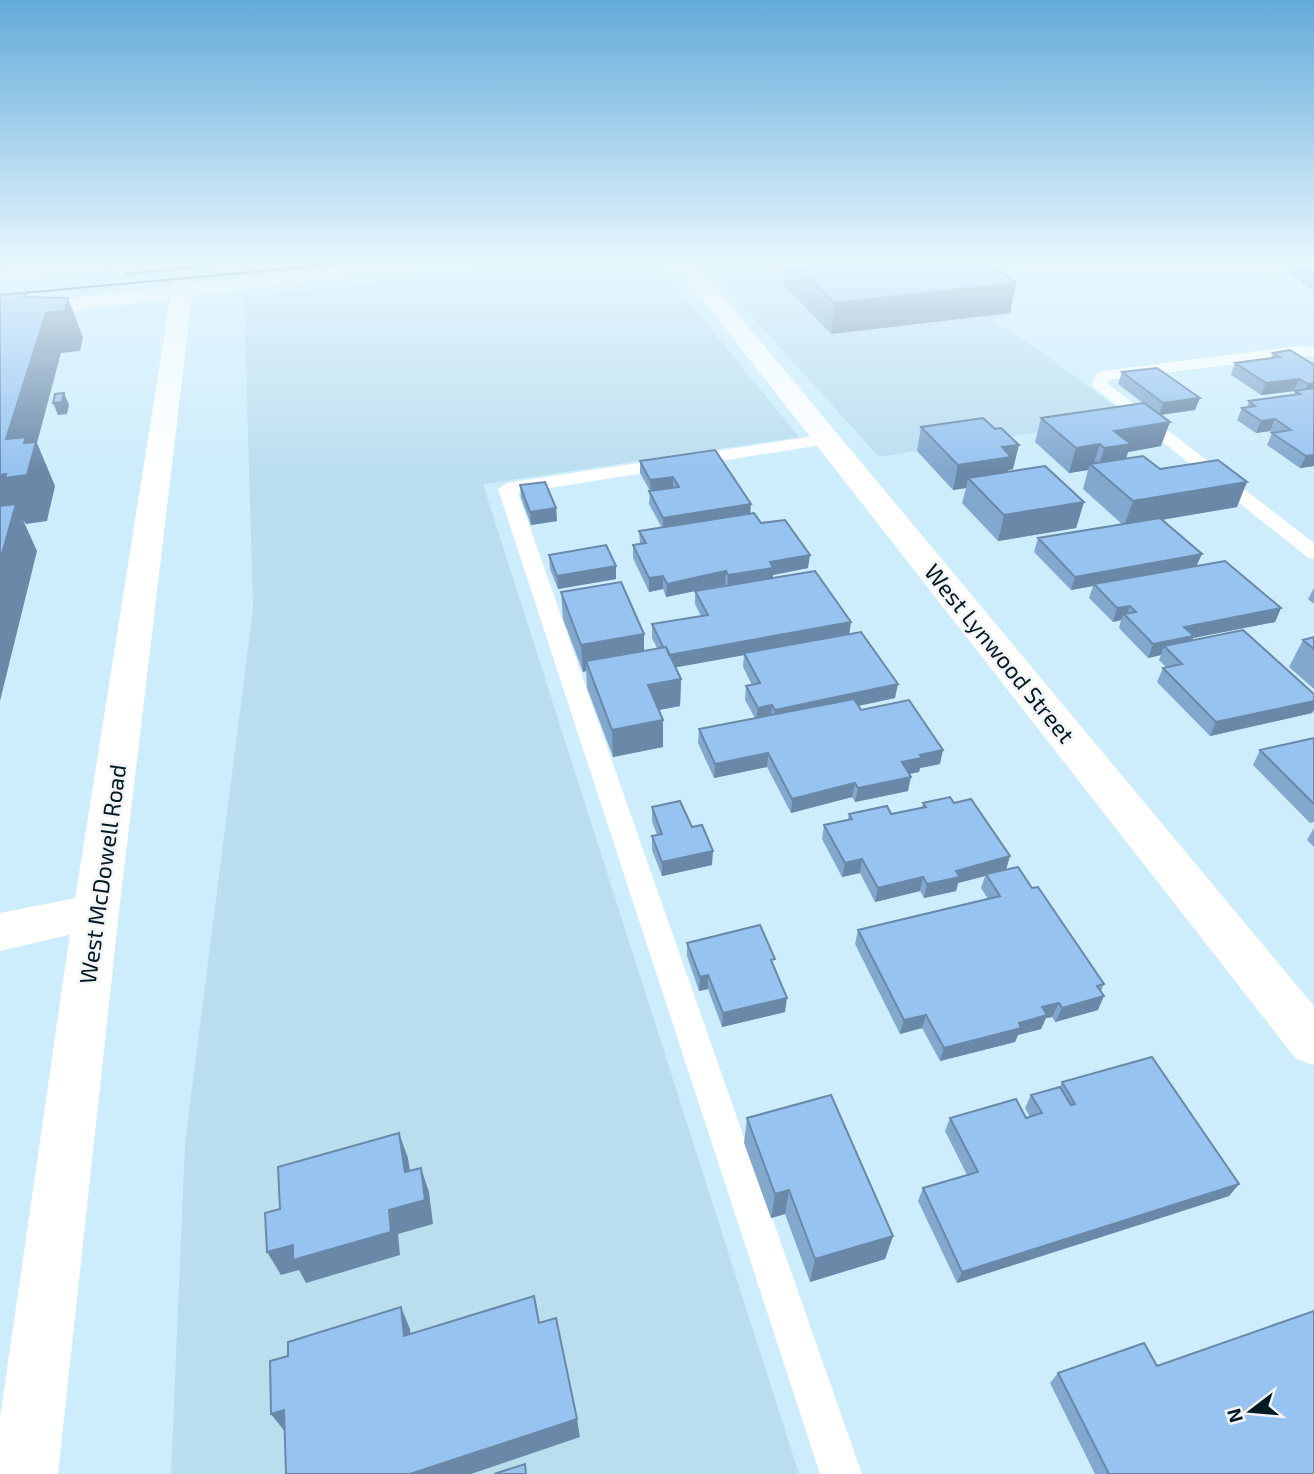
<svg xmlns="http://www.w3.org/2000/svg" width="1314" height="1474" font-family="'Exo 2',sans-serif">
  <rect width="100%" height="100%" fill="#cdedfc"/>
  <path fill="#bbdeef" d="M535,264H658L799,437L483,484L799,1474H171L185,1143L253,609L244,297Z
    M705,264H951L1014,312L993,321L1038,349L1131,418L879,457Z"/>
  <g fill="none" stroke-linecap="round" stroke-linejoin="round">
    <path fill="#fff" fill-rule="evenodd" d="M1298,346L1314,347V357L1298,356L1109,380L1108,384L1314,543V559L1307,557L1091,385L1097,373L1103,371Z
      M828,434L837,439L834,443L518,493L862,1474H820L498,489L507,483Z"/>
    <path fill="#fff" fill-rule="evenodd" d="M675,264H696L1314,1006V1065L1296,1059Z
      M96,894L112,899L119,912L112,925L0,951V913Z"/>
    <path fill="#fff" fill-rule="evenodd" d="M49,264H120L117,268L110,270L0,281V269Z
      M173,264H193L192,283L352,264H412L409,268L402,270L192,296L119,912L58,1474H0V1418L73,912L170,299L0,320V306L171,286Z"/>
    <path stroke="#2f4a56" stroke-width="2" d="M126,274L227,264
      M0,295L340,264"/>
  </g>
  <path fill="#82a8ce" fill-rule="evenodd" d="M773,264H991L1016,283L1010,313L831,334L784,285L785,276Z
    M1295,264H1314V290L1301,283L1302,281L1290,275Z
    M1273,353L1314,365V466L1300,468L1267,445L1272,433L1270,431L1256,433L1237,420L1242,408L1247,407L1249,401L1294,395L1295,391H1294L1261,395L1231,375L1235,363L1271,359Z
    M1122,372L1195,410L1160,415L1161,446L1128,452L1126,458L1160,469L1237,507L1162,520L1197,566L1281,608L1275,622L1193,638L1192,640L1314,694V710L1312,713L1210,736L1157,682L1163,668L1166,667L1159,660L1161,655L1148,658L1119,628L1121,620L1113,622L1089,598L1093,586L1071,590L1034,552L1038,538L1122,524L1083,489L1088,470L1069,473L1035,442L1041,418L1143,403L1118,384Z
    M921,427L1013,469L1008,470V472L1084,502L1076,528L998,541L962,503L966,488L953,490L917,451Z
    M640,461L750,514L808,568L773,575V578L849,634L895,698L858,706L861,710L940,764L920,768L919,772L909,774L908,791L855,802L852,797L791,813L767,767L714,778L698,743L699,729L755,718L745,700L746,686L752,685L743,667L744,655L675,667L681,679L680,706L659,710L663,747L613,757L587,688L586,671L583,672L563,619L561,592L644,651L657,648L652,638V624L701,616L695,604V591L666,597L663,589L649,592L633,558V545L640,544L639,531L662,528L649,504L650,491L640,473ZM725,585L726,586L697,590Z
    M520,485L556,508L557,521L531,525L521,498Z
    M549,555L616,579L558,589L550,569Z
    M1314,588V604L1308,599Z
    M1314,637V689L1289,667L1303,640Z
    M1314,738V822L1310,823L1253,765L1260,750Z
    M923,803L1006,869L1032,888L1104,984L1101,991L1098,1010L1055,1022L1052,1017L1046,1018L1041,1029L1018,1035L1015,1042L940,1061L922,1028L900,1034L855,944L858,930L988,899L981,888L985,876L958,883L956,891L924,898L920,891L875,902L860,873L842,877L822,839L824,825L848,820L849,814H891L922,807Z
    M652,807L692,827L712,865L662,876L652,850V836L657,835L652,821Z
    M1314,828V847L1307,840Z
    M687,943L774,967L785,1012L722,1027L708,989L699,991L687,956Z
    M1062,1082L1239,1184L1229,1196L957,1283L918,1201L923,1188L967,1175L945,1131L950,1118H1026L1030,1117L1025,1108L1031,1095L1060,1087Z
    M747,1118L893,1236L885,1259L810,1282L785,1214L771,1218L744,1143Z
    M1157,1366L1314,1474H1095L1050,1383L1058,1373Z"/>
  <path fill="#6a88a8" d="M1016,283L1010,313L831,334L834,303Z
    M25,293L40,331L46,313L68,298L83,338L80,351L61,353L37,443L55,486L47,521L26,524L23,520L37,551L0,701V475Z
    M1299,379L1294,391L1261,395L1266,383Z
    M1314,383V395L1303,396L1308,384Z
    M64,393L69,405L67,414L58,415L53,403Z
    M1200,398L1195,410L1159,415L1163,403Z
    M1275,419L1270,431L1256,433L1261,421Z
    M1170,422L1161,446L1128,452L1123,469L1098,470L1104,448L1114,431Z
    M1100,444L1093,466L1090,464L1088,470L1069,473L1076,448Z
    M1019,445L1013,469L1008,470L1005,481L968,478L966,488L953,490L958,465L1002,447Z
    M1314,455V466L1300,468L1306,456Z
    M673,477V490L651,493L650,480Z
    M1247,482L1237,507L1124,526L1133,501Z
    M1084,502L1076,528L998,541L1004,515Z
    M751,504L750,518L663,531V518Z
    M556,508L557,521L531,525L530,512Z
    M1202,554L1196,567L1094,584L1093,586L1071,590L1075,577Z
    M810,555L808,568L773,575L772,581L727,589L728,575L770,562Z
    M616,566V579L558,589L557,576Z
    M726,571L725,585L666,597L667,584Z
    M663,576V589L649,592V578Z
    M1130,606L1126,617L1124,614L1121,620L1113,622L1117,608Z
    M1281,608L1275,622L1193,638L1188,650L1164,646L1161,655L1148,658L1153,644L1184,627Z
    M851,622L849,636L667,669V655Z
    M644,634V661H586V671L583,672L581,645Z
    M681,679L680,706L648,712V685Z
    M898,684L895,698L773,724L775,710Z
    M1314,701V710L1312,713L1210,736L1216,722Z
    M772,705L771,719L756,722L758,708Z
    M663,720V747L613,757L612,730Z
    M943,750L940,764L920,768L919,772L899,776L902,762L920,755Z
    M768,753L767,767L714,778L715,764Z
    M911,777L908,791L855,802L858,788Z
    M855,783L852,797L791,813L792,799Z
    M713,851L712,865L662,876V862Z
    M1010,856L1006,870L986,874L985,876L958,883L956,891L924,898L927,884L956,871Z
    M862,859L860,873L842,877L845,863Z
    M923,877L920,891L875,902L878,888Z
    M708,975V989L699,991L700,977Z
    M1104,996L1098,1010L1055,1022L1062,1008Z
    M787,998L785,1012L722,1027L723,1013Z
    M1059,1003L1052,1017L1046,1018L1041,1029L1018,1035L1015,1042L940,1061L944,1048L1042,1007Z
    M926,1015L922,1028L900,1034L904,1020Z
    M399,1133L408,1158L414,1196L405,1172Z
    M421,1168L429,1192L433,1224L398,1234L400,1255L306,1283L299,1270L281,1275L267,1252L293,1245L389,1210Z
    M1239,1184L1229,1196L957,1283L962,1272Z
    M789,1190L785,1214L771,1218L775,1194Z
    M893,1236L885,1259L810,1282L815,1259Z
    M401,1307L410,1329L413,1357L404,1336Z
    M284,1410L286,1433L271,1414Z
    M577,1419L580,1437L471,1474H410Z"/>
  <path fill="#97c3f0" stroke="#6a88a8" stroke-width="2" d="M795,264H991L1016,283L834,303Z
    M25,293L24,297L68,298L65,311L46,313L6,439L26,437L24,443L36,442L27,475L5,478L6,474L0,475V295Z
    M1290,350L1314,365V383L1308,384L1299,379L1266,383L1235,363L1280,357L1273,353Z
    M1157,368L1200,398L1163,403L1122,372Z
    M1314,388V455L1306,456L1272,433L1291,430L1275,419L1261,421L1242,408L1255,406L1249,401L1300,394L1295,391Z
    M64,393L62,402L53,403L55,394Z
    M1144,403L1170,422L1114,431L1131,444L1104,448L1100,444L1076,448L1041,418Z
    M983,418L995,429L1001,428L1019,445L1002,447L1011,457L958,465L921,427Z
    M715,450L751,504L663,518L649,491L679,487L673,477L650,480L640,461Z
    M1143,456L1160,469L1218,460L1247,482L1133,501L1090,464Z
    M1045,466L1084,502L1004,515L968,478Z
    M545,482L556,508L530,512L520,485Z
    M16,504L0,561V506Z
    M754,513L761,523L785,520L810,555L770,562L773,568L728,575L726,571L667,584L663,576L649,578L633,545L646,543L639,531Z
    M1160,518L1202,554L1075,577L1038,538Z
    M606,545L616,566L557,576L549,555Z
    M1225,561L1281,608L1184,627L1194,636L1153,644L1124,614L1136,612L1130,606L1117,608L1094,584Z
    M815,571L851,622L669,655L666,647H663L652,624L708,615L695,591Z
    M621,582L644,634L581,645L561,592Z
    M1243,630L1314,694V701L1216,722L1163,668L1182,664L1164,646Z
    M861,632L898,684L775,710L772,705L758,708L746,686L760,683L744,653Z
    M1314,637V649L1303,640Z
    M666,647L681,679L648,685L663,720L612,730L586,661Z
    M854,699L861,710L909,700L943,750L920,755L922,758L902,762L911,777L858,788L855,783L792,799L768,753L715,764L699,729Z
    M1314,738V804L1260,750Z
    M950,797L954,803L971,799L1010,856L956,871L960,877L927,884L923,877L878,888L862,859L845,863L824,825L852,819L849,814L887,806L891,814L926,807L923,803Z
    M680,801L692,827L702,825L713,851L662,862L652,836L662,834L652,807Z
    M1018,867L1032,888L1038,887L1104,984L1097,986L1104,996L1062,1008L1059,1003L1042,1007L1047,1015L1019,1023L1021,1028L944,1048L926,1015L904,1020L858,930L1000,896L986,874Z
    M760,925L775,959L771,960L787,998L723,1013L708,975L700,977L687,943Z
    M1152,1057L1239,1184L962,1272L923,1188L978,1172L950,1118L1016,1099L1026,1118L1042,1113L1031,1095L1060,1087L1071,1105L1075,1104L1062,1082Z
    M831,1095L893,1236L815,1259L789,1190L775,1194L747,1118Z
    M399,1133L405,1172L421,1168L425,1200L389,1210L391,1232L293,1260V1245L267,1252L265,1213L280,1209L278,1167Z
    M534,1296L539,1323L556,1318L577,1419L410,1474H286L284,1410L271,1414L270,1361L288,1356V1342L401,1307L404,1336Z
    M1314,1311V1474H1109L1058,1373L1144,1343L1157,1366Z
    M525,1464L526,1474H494Z"/>
  <linearGradient id="sky" x2="0" y2="1"><stop stop-color="#63aad9"/><stop offset="0.56" stop-color="#e8f7fe"/><stop offset="1" stop-color="#e8f7fe" stop-opacity="0"/></linearGradient>
  <rect width="1314" height="470" fill="url(#sky)"/>
  <g text-anchor="middle" dominant-baseline="central" stroke-width="5" stroke-linejoin="round" paint-order="stroke">
    <g font-size="23" fill="#001a25" stroke="#f4f4f4">
      <text transform="translate(1000 653) rotate(51)">West Lynwood Street</text>
      <text transform="translate(102 874) rotate(-82)">West McDowell Road</text>
    </g>
  </g>
  <g transform="translate(1251 1411) rotate(254)" stroke="#f4f4f4" stroke-width="5" paint-order="stroke">
  <path d="M0-5L12 26L0 18L-12 26Z" fill="#001a25"/>
  <text y="-10" font-size="19" font-weight="bold" text-anchor="middle" fill="#001a25">N</text>
  </g>
</svg>
